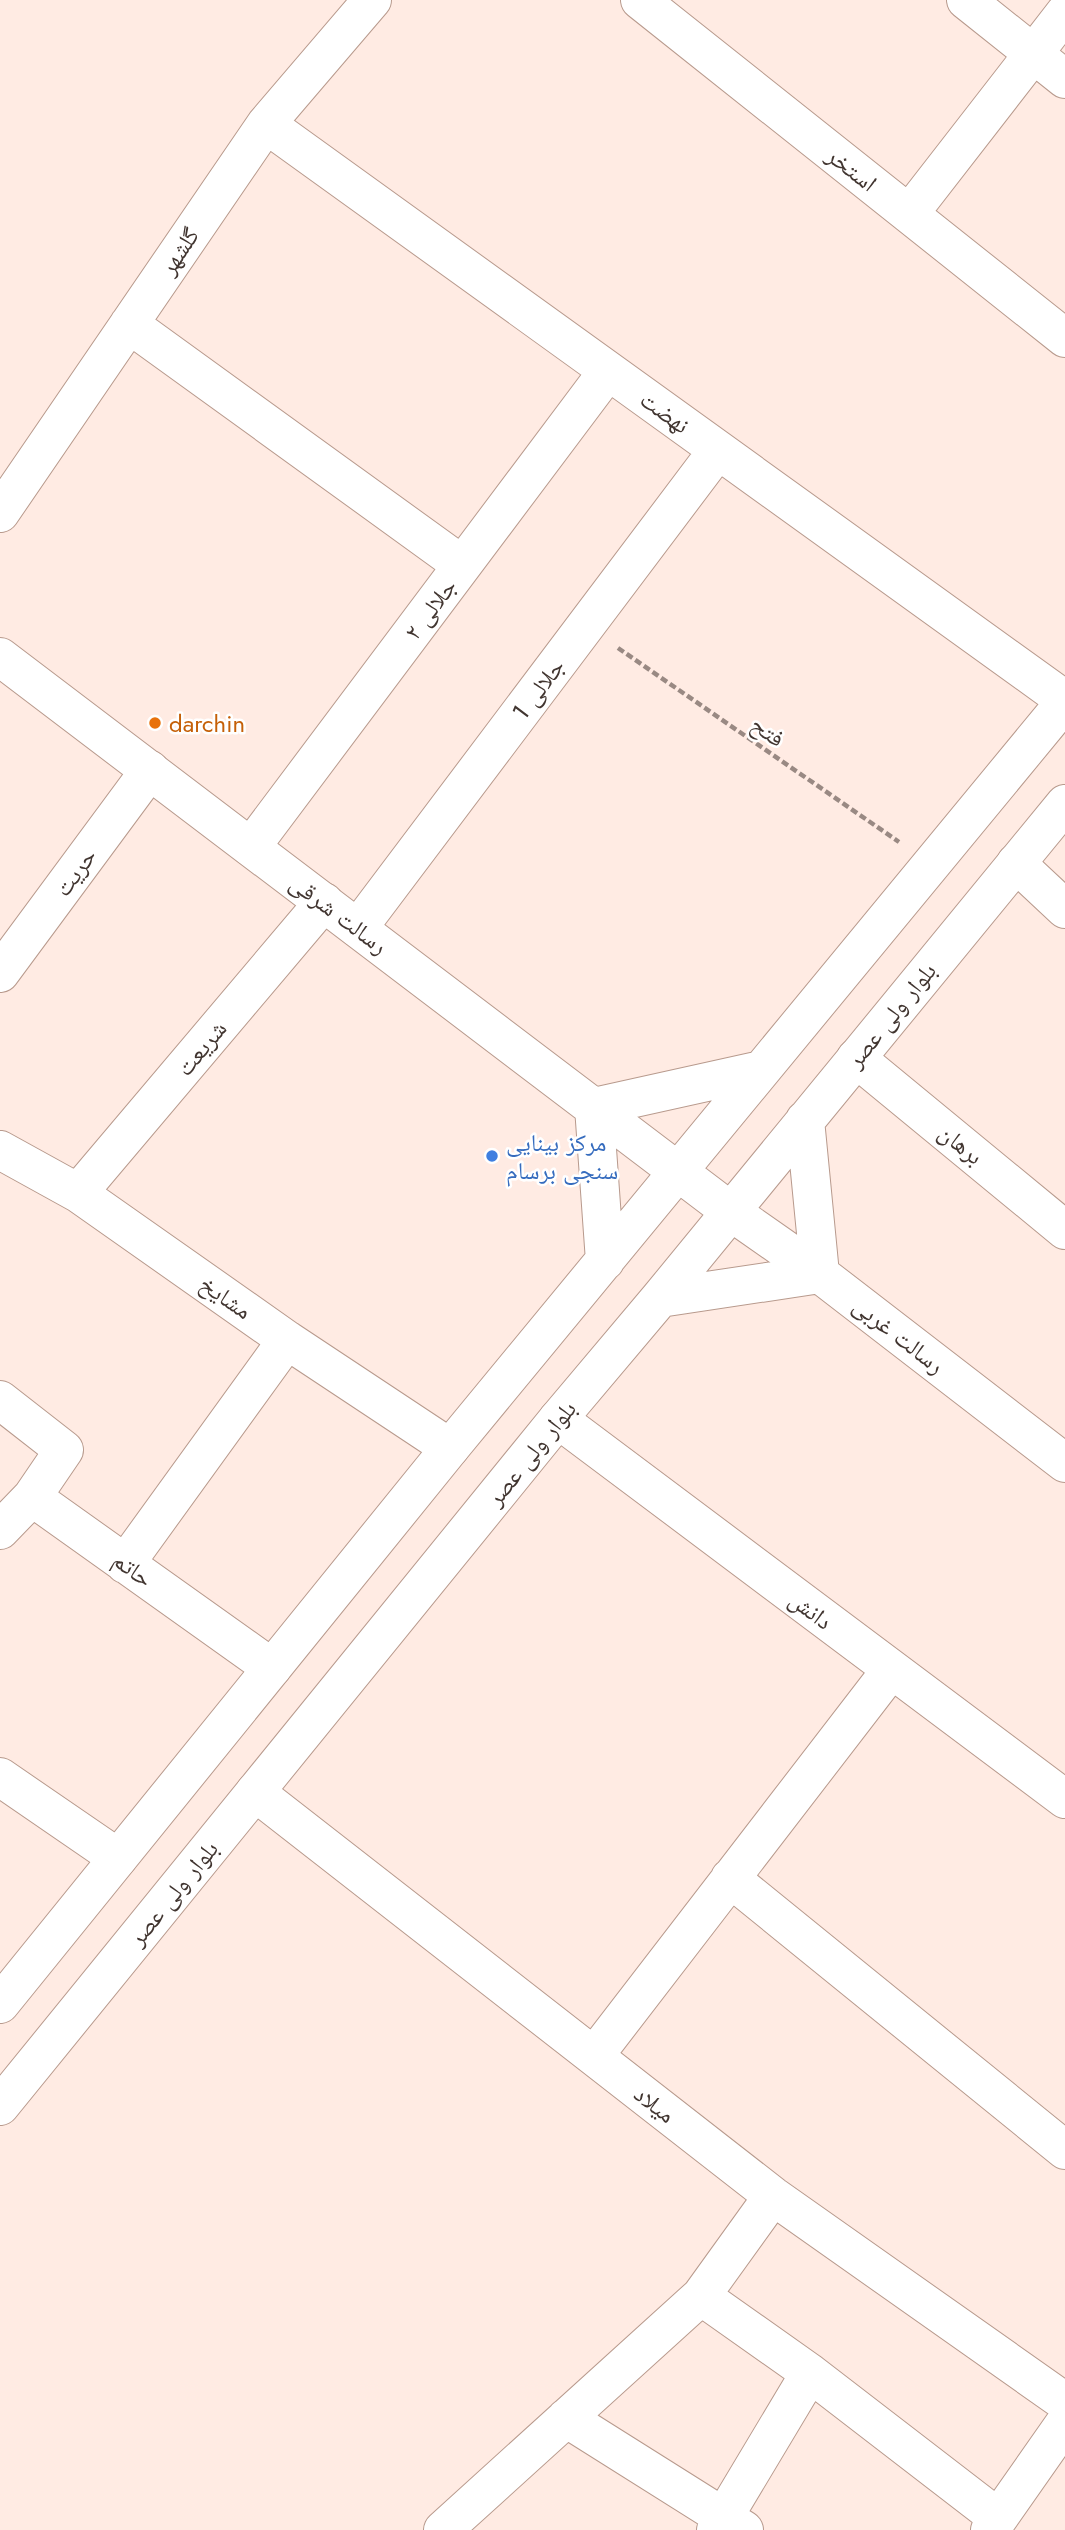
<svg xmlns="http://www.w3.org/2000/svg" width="1065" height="2530" font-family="Jost,'Noto Naskh Arabic',sans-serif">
  <rect width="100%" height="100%" fill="#ffebe3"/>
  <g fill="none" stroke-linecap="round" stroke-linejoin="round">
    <g stroke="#b89a8d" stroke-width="40">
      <path id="minor" d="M640,0L1065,338
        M966,0L1065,79
        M266,124L1065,700
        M909,214L1065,13
        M129,324L462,565
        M0,513L266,124L372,0
        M251,847L608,371
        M1016,863L1065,909
        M358,928L718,450
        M0,973L150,770
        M856,1058L1065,1230
        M0,1150L78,1193L287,1340L450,1448
        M78,1193L324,902
        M0,1400L64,1450L32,1497
        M0,1530L32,1497L272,1668
        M125,1564L287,1340
        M0,1777L118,1858
        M255,1792L773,2196L1065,2402
        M730,1878L1065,2150
        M594,2056L891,1670
        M701,2296L810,2373L997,2517
        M566,2418L744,2530
        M443,2530L701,2296L773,2196
        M716,2530L810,2373
        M990,2530L1065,2423"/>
    </g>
    <g stroke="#b89a8d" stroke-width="40">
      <path id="tertiary" d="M558,1419L1065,1799"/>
    </g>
    <g stroke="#b89a8d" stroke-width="40">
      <path id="secondary" d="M0,657L730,1211L820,1274L1065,1463
        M605,1261L594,1107L761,1070
        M660,1298L820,1274L805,1120
        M0,2004L450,1448L1065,702
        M0,2106L558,1419L660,1298L1065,804"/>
    </g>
    <path stroke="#998983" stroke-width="4.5" stroke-dasharray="7 3.5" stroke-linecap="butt" d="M618,648L899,842"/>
    <use href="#minor" stroke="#fff" stroke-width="38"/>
    <use href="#tertiary" stroke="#fff" stroke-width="38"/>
    <use href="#secondary" stroke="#fff" stroke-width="38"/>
  </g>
  <circle fill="#e8710a" stroke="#fff" stroke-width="2.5" cx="155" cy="723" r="7"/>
  <circle fill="#3f7fe0" stroke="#fff" stroke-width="2.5" cx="492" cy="1156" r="7"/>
  <g text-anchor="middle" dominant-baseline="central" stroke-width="5" stroke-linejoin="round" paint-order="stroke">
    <g font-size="24" fill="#413530" stroke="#fff">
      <text transform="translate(852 169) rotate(38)">استخر</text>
      <text transform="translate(179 251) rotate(-56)">گلشهر</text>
      <text transform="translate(665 412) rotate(36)">نهضت</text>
      <text transform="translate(430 609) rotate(-53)">جلالی ۲</text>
      <text transform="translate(538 689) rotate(-53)">جلالی 1</text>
      <text transform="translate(768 731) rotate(35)">فتح</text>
      <text transform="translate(75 872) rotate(-54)">حریت</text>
      <text transform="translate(339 914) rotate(37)">رسالت شرقی</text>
      <text transform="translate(891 1015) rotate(-51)">بلوار ولی عصر</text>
      <text transform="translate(201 1048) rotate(-50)">شریعت</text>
      <text transform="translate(961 1144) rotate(39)">برهان</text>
      <text transform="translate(226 1297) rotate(35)">مشایخ</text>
      <text transform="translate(899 1335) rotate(38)">رسالت غربی</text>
      <text transform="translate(531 1453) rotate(-51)">بلوار ولی عصر</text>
      <text transform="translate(133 1569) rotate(36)">حاتم</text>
      <text transform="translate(811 1610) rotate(37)">دانش</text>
      <text transform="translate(173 1893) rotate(-51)">بلوار ولی عصر</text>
      <text transform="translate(655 2104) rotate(38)">میلاد</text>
    </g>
    <g font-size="24" fill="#c56008" stroke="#fff" text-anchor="start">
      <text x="169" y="723">darchin</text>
    </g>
    <g font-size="24" fill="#366cbe" stroke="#fff" text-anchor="start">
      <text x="506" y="1142">مرکز بینایی<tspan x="506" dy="28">سنجی برسام</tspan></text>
    </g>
  </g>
</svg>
